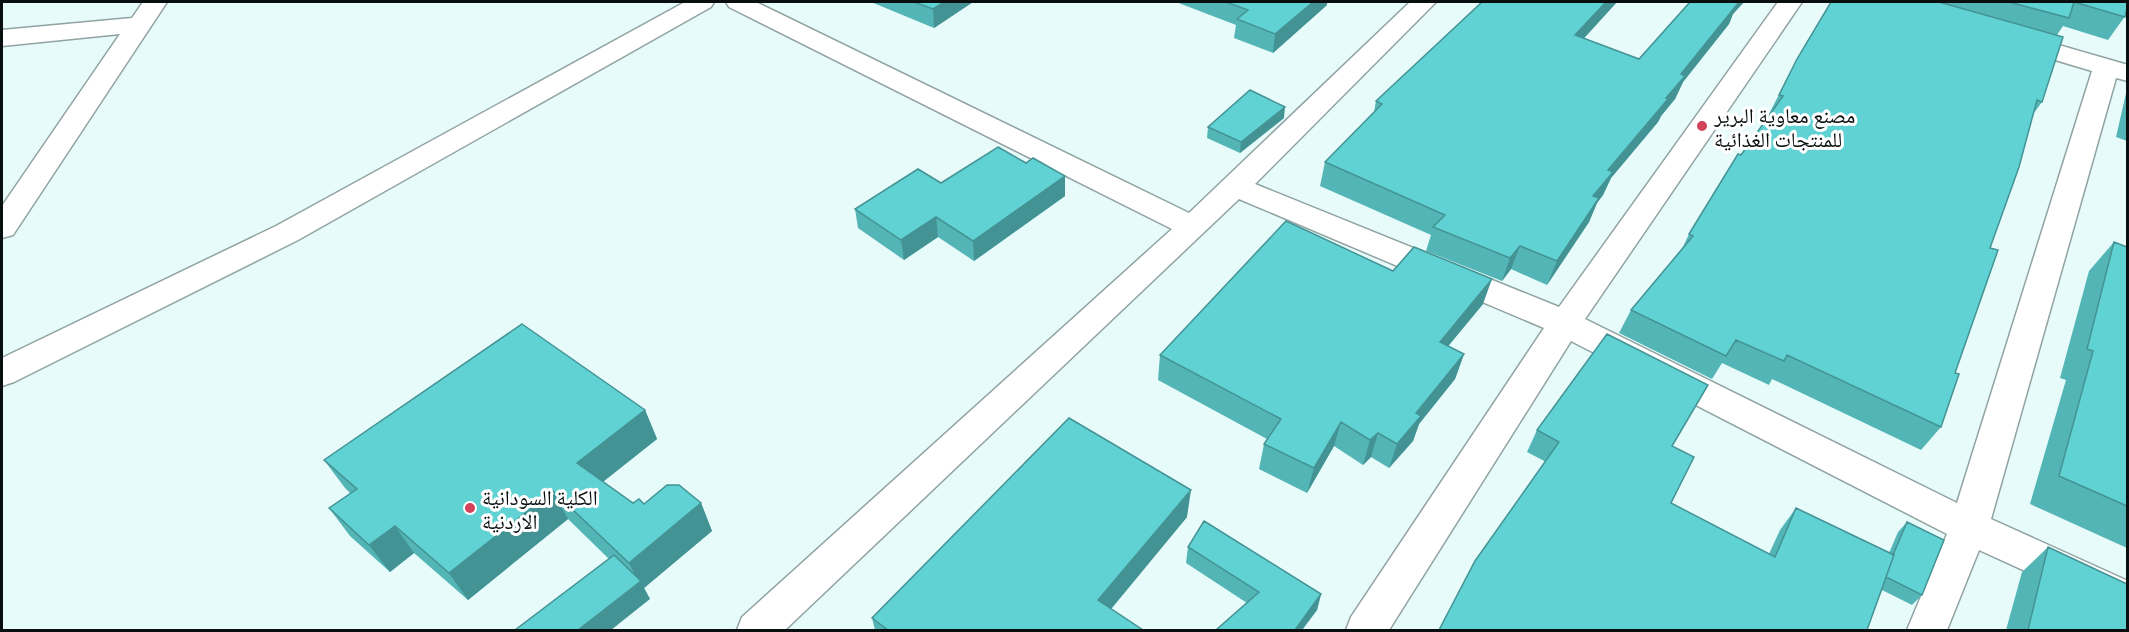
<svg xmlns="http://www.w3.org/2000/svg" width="2129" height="632" font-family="'Exo 2','Noto Naskh Arabic',sans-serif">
  <rect width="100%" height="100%" fill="#e8fbfb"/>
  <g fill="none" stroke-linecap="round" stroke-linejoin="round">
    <g stroke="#90a3a2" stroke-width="3">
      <path id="minor" d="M143,2H167L13,235L2,238V206L120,34L2,46V30L132,18Z
        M685,2H714L711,7L298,240L14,382L2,386V358L276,226Z
        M726,2H756L1189,213L1410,2H1436L1255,184L1559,307L1778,2H1802L1585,319L1957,503L2092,71L2005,45L2001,40L2005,35L2014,32L2128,65V81L2116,78L1991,519L2128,581V618L1979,550L1947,630H1907L1947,534L1571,341L1389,630H1346L1351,617L1544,328L1239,199L785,630H737L742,617L1172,229L729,7Z"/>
    </g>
    <use href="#minor" fill="#fff" fill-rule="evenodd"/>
  </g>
  <path fill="#53b5b5" d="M871,2H973L934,28Z
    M1176,2H1327V5L1273,53L1234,38L1236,25Z
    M1482,2H1617L1584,38L1639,59L1690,2H1744L1733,14L1729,24L1683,82L1675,99L1661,116L1658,122L1611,178L1603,195L1597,203L1589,222L1547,285L1511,269L1502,281L1426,251L1431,235L1320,186L1325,162L1374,112L1376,101Z
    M1831,2H2127V16L2126,15L2108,40L2063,26L2057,35L2042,102L2034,113L1990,248L1955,373L1941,427L1921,450L1772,379L1769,385L1722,363L1712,379L1619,333L1631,310L1682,249L1689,234L1768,118H1767L1797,59Z
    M2127,89V141L2116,137Z
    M1284,118L1240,153L1207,138L1208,127Z
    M1026,163L1065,176V196L974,261L938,237L904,260L858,228L855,209L941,183Z
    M2114,242L2127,247V548L2030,504L2066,380L2060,378L2089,271Z
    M1393,271L1483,304L1448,346L1464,354L1455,379L1419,424L1413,441L1389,468L1371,457L1363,465L1334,446L1307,493L1259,469L1264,444L1267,439L1158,380L1160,355Z
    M645,410L657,439L603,482L633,503H701L712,531L644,588L650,599L568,519L468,600L414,553L390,572L350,536L329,508L350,493L345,488L324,460Z
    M1537,430L1672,446L1671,503L1769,554L1780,530L1796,508L1889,553L1898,532L1907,522L1922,595L1912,605L1882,590L1867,630L1527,452Z
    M1187,517L1111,609L1143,630H875L872,618Z
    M1188,547L1321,594L1317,610L1302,630H1216L1247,603L1186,563Z
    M2048,547L2127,630H2006L2022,572Z"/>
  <path fill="#449394" d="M944,2H973L934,28L933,9Z
    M1313,2H1327V5L1273,53L1275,34Z
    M1606,2H1617L1567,57L1575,35Z
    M1736,2H1744L1733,14L1729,24L1683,82L1675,99L1661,116L1658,122L1611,178L1603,195L1597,203L1589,222L1547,285L1557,261L1608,170L1666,98L1681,74Z
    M1285,107L1284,118L1240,153L1241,142Z
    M1065,176V196L974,261L973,241Z
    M936,217L938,237L904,260L901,240Z
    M1520,246L1511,269L1502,281L1510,258Z
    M1492,279L1483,304L1431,367L1440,342Z
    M1464,354L1455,379L1419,424L1413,441L1389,468L1397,444L1416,413Z
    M645,410L657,439L591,491L577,463Z
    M1341,422L1334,446L1307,493L1314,468Z
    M1378,433L1371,457L1363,465L1370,440Z
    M1191,490L1187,517L1097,626L1098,600Z
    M553,491L568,519L468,600L449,573Z
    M701,503L712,531L644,588L650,599L611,630H578L639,583L629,563Z
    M395,526L414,553L390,572L369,545Z
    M1321,594L1317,610L1302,630H1295Z"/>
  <path fill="#61d2d3" stroke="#449394" stroke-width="1.5" d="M914,2H944L933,9Z
    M1226,2H1313L1275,34L1237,19L1248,10Z
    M1482,2H1606L1575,35L1639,59L1690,2H1739L1681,74L1685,76L1666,98L1668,99L1608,170L1613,172L1593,196L1599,198L1557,261L1520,246L1510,258L1433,227L1445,215L1325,162L1382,104L1376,101Z
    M1831,2H1939L2063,37L2042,102L2037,100L2019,167L1990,248L1998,250L1955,373L1959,374L1941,427L1787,355L1784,361L1736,340L1726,356L1631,310L1693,236L1689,234L1738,154L1741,155L1783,96L1779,95L1797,59Z
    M2009,2H2127V8L2125,17L2074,2L2069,18Z
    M1250,90L1285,107L1241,142L1208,127Z
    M998,147L1026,163L1033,158L1065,176L973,241L936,217L901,240L855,209L918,169L941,183Z
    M1286,221L1393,271L1414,247L1492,279L1440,342L1464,354L1416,413L1421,416L1397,444L1378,433L1370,440L1341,422L1314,468L1264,444L1281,419L1160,355Z
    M2114,242L2127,247V506L2059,476L2093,351L2087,349Z
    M522,324L645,410L577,463L633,503L639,499L644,504L667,485H679L701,503L629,563L553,491L449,573L395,526L369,545L329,508L357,489L324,460Z
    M1607,334L1708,385L1672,446L1694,457L1671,503L1775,557L1796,508L1894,555L1867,630H1439L1475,561L1559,442L1537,430Z
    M1069,418L1191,490L1098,600L1143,630H888L872,618Z
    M1204,521L1321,594L1295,630H1216L1259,592L1188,547Z
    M1907,522L1944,540L1922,595L1886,577L1894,555H1893Z
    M2048,547L2127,584V630H2028Z
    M614,555L641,581L578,630H515Z"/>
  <g fill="#d34258" stroke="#fff" stroke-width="2">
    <circle cx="1702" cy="126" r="6"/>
    <circle cx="470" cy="508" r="6"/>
  </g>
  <g text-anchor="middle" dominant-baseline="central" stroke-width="6" stroke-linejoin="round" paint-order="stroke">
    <g font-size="21" fill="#090f0f" stroke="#fff" text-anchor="start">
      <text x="1714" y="114">مصنع معاوية البرير<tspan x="1714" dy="24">للمنتجات الغذائية</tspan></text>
      <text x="482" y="496">الكلية السودانية<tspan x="482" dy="24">الاردنية</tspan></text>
    </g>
  </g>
  <rect width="2129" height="632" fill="none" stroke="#090f0f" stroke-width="6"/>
</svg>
